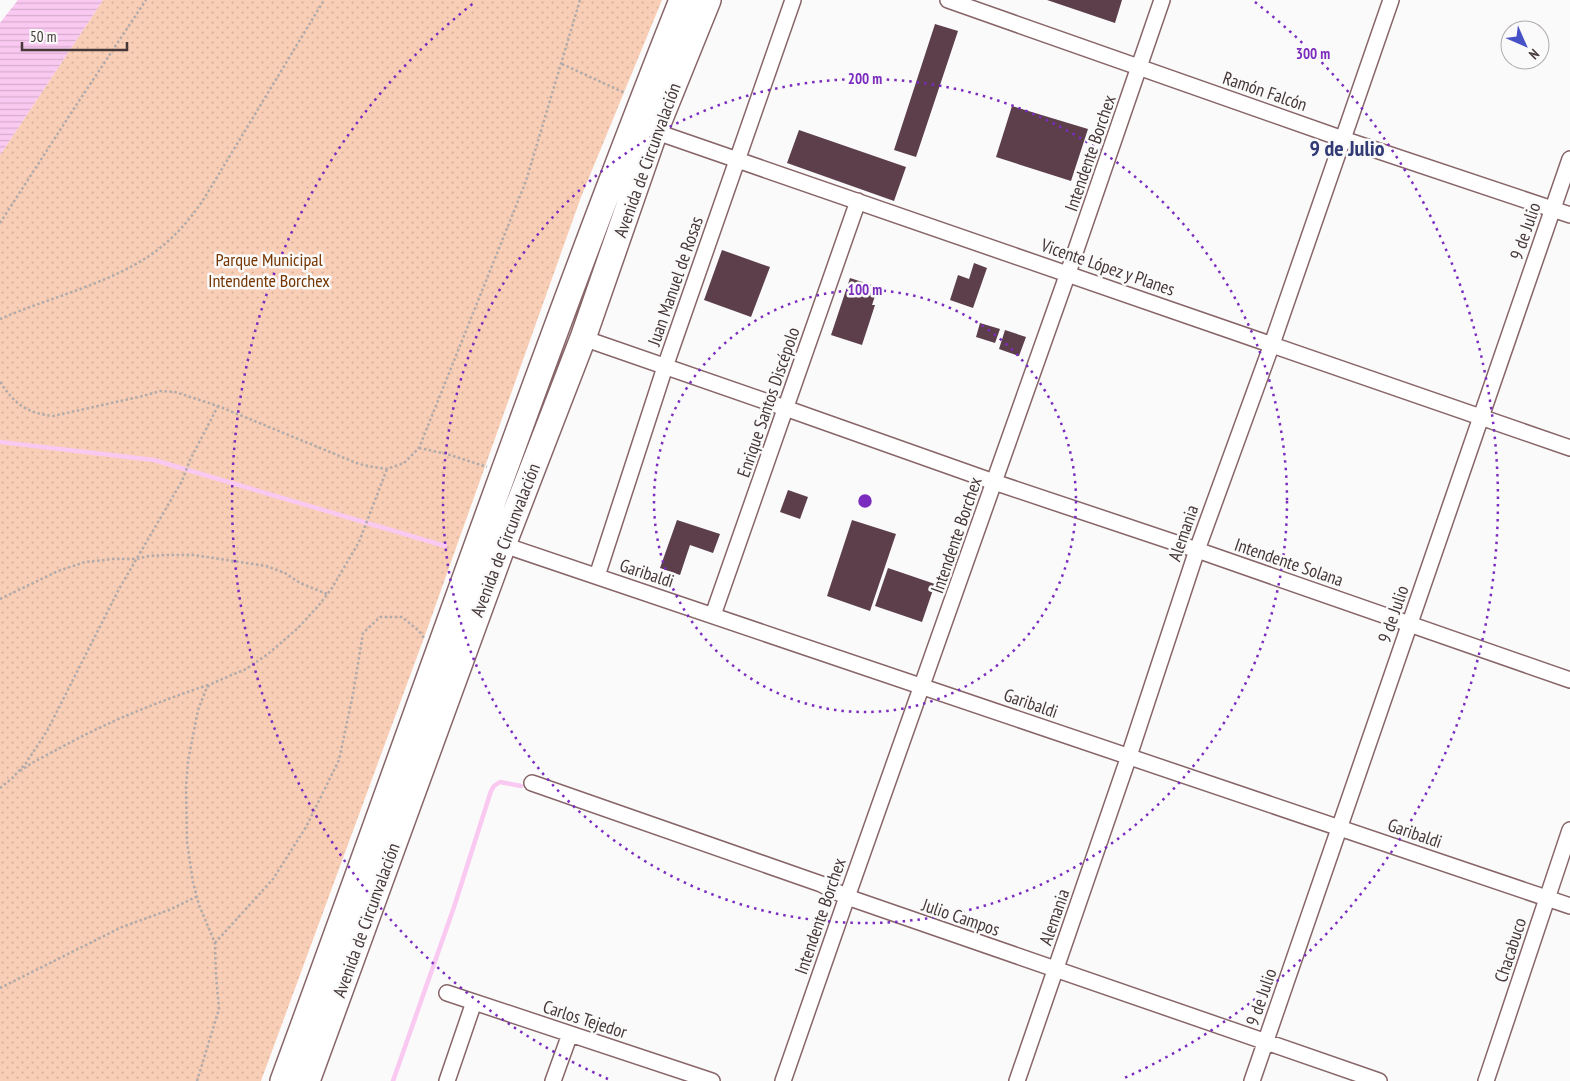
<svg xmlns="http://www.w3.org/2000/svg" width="1570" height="1081" font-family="'PT Sans Narrow',sans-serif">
  <defs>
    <pattern id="park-dots" width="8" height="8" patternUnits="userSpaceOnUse" patternTransform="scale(1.25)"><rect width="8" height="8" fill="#f9ceb6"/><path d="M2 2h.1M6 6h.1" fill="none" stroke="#d7b29d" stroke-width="1.8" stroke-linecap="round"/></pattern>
    <pattern id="water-rules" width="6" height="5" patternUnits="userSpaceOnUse" patternTransform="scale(1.25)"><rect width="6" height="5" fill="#fac9f1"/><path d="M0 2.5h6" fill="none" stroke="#d8adcf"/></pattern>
  </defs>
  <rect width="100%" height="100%" fill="#fafafa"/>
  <path fill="url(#park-dots)" d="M103,0H662L581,197L425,635L261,1081H0V155Z"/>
  <path fill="url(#water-rules)" d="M18,0H103L0,155V23Z"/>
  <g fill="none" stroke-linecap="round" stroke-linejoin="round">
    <path stroke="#fac9f1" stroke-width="4.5" d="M0,442L154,460L445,546
      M393,1081L454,907L491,791L494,786L500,782L521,786"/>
  </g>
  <path fill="#5d3f4b" d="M1047,0H1122L1115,23Z
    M935,24L958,31L916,157L894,150Z
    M1012,106L1088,129L1071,181L996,157Z
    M799,130L906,167L894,201L787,163Z
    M722,250L770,267L751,317L704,300Z
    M974,263L987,268L973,308L950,300L958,275L969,279Z
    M850,278L878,287L872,305H875L862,345L831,335Z
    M980,323L1000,329L995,343L976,337Z
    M1005,330L1026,337L1019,356L999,349Z
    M788,490L808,497L800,519L780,512Z
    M677,520L720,534L713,553L690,545L680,575L660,568Z
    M852,520L896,534L870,611L827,596Z
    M888,568L935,584L922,622L875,606Z"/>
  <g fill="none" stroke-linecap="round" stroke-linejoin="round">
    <g stroke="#886568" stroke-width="18">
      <path id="minor" d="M948,0L1343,139L1570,215
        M648,129L1570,448
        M583,338L785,408L994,482L1197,550L1570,680
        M495,542L1570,906
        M597,576L665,367L793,0
        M713,615L858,201
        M532,783L821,884L847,897L1379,1081
        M447,993L712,1081
        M447,1081L474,1002
        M553,1081L570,1034
        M783,1081L847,897L1068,273L1162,0
        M1017,1081L1129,756L1197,550L1272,344L1391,0
        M1252,1081L1570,159
        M1486,1081L1570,830"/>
    </g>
    <g stroke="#886568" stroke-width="28">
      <path id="trunk" d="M283,1081C416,721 540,357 682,0
        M307,1081L503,545L583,338L655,131L708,0"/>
    </g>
    <path stroke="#b1abab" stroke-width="2.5" stroke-dasharray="2.5 2.5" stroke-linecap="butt" d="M562,64L625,93
      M0,223L75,107L146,0
      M0,319C52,296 123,281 166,243C182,229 194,214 205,197L324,0
      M0,382C15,404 26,413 53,416L143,396L160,391L175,392L218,406L359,464L373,467L387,469L404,463L419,448L526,181L580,0
      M419,448L447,454L487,467
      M0,599L58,571L85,562L113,559H136L149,556L169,555H194L266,566L285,573L300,583L327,594
      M20,771C32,762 47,755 60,748C107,722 157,702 208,685
      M15,775L26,763L47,731L119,589L182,481L190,460L218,406
      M0,788L16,775
      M215,943L273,879L306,827L339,760L353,694L363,633L380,617H402L419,631L424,638
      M0,988L122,927L169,910L198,896
      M197,1081L219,1009L216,975L215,943L199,905L193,882L187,842L186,787L188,761L198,710L207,687L213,683L246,669L268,654L298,628L319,605L332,588L359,542L387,469"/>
    <use href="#minor" stroke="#fff" stroke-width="15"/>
    <use href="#trunk" stroke="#fff" stroke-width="25"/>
  </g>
  <g fill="none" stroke="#7b2cbf" stroke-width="2.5" stroke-dasharray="2.5 5">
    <circle cx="865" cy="501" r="211"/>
    <circle cx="865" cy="501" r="422"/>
    <path d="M608 1079A633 633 0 0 1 475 2M1255 2A633 633 0 0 1 1122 1079"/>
  </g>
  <g text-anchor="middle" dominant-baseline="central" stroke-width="5" stroke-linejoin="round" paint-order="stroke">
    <g font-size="18" fill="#463738" stroke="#fafafa">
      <text transform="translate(1265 91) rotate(19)">Ramón Falcón</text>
      <text transform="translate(1090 153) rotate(-71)">Intendente Borchex</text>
      <text transform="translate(647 160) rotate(-70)">Avenida de Circunvalación</text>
      <text transform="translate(1525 231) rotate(-71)">9 de Julio</text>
      <text transform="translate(1108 267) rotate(19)">Vicente López y Planes</text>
      <text transform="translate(675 281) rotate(-71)">Juan Manuel de Rosas</text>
      <text transform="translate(768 402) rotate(-71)">Enrique Santos Discépolo</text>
      <text transform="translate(1183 533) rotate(-71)">Alemania</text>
      <text transform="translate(956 535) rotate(-71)">Intendente Borchex</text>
      <text transform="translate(505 540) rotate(-69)">Avenida de Circunvalación</text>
      <text transform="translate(1289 562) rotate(19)">Intendente Solana</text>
      <text transform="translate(647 573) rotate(18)">Garibaldi</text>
      <text transform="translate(1393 614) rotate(-71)">9 de Julio</text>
      <text transform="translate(1031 703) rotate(19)">Garibaldi</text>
      <text transform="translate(1415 833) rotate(19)">Garibaldi</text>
      <text transform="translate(820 916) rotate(-71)">Intendente Borchex</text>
      <text transform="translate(961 917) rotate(19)">Julio Campos</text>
      <text transform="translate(1054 917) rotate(-71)">Alemania</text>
      <text transform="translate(366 920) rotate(-70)">Avenida de Circunvalación</text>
      <text transform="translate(1510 950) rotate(-72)">Chacabuco</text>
      <text transform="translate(1261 997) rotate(-71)">9 de Julio</text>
      <text transform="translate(585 1019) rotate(18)">Carlos Tejedor</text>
    </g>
    <g font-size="18" fill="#753500" stroke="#fafafa">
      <text x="269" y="259">Parque Municipal<tspan x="269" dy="21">Intendente Borchex</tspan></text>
    </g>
    <g font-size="22" font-weight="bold" fill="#313a74" stroke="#fafafa">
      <text x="1347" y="148">9 de Julio</text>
    </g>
  </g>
  <circle cx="865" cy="501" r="8" fill="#7b2cbf" stroke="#fafafa" stroke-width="2.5"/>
  <g font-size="15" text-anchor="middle" font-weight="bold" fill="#7b2cbf" stroke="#fafafa" stroke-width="5" stroke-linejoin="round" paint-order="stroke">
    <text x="1313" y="59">300 m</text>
    <text x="865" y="84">200 m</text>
    <text x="865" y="295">100 m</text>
  </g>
  <g transform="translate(1525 45) rotate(135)"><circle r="24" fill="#fafafa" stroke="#b2acac"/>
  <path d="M0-4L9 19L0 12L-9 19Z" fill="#4752c7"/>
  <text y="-8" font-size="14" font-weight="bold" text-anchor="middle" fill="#463738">N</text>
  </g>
  <path d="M22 42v8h105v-8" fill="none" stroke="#463738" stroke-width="2.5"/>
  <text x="30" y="42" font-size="15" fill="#463738" stroke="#fafafa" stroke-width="4" paint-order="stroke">50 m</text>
</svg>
